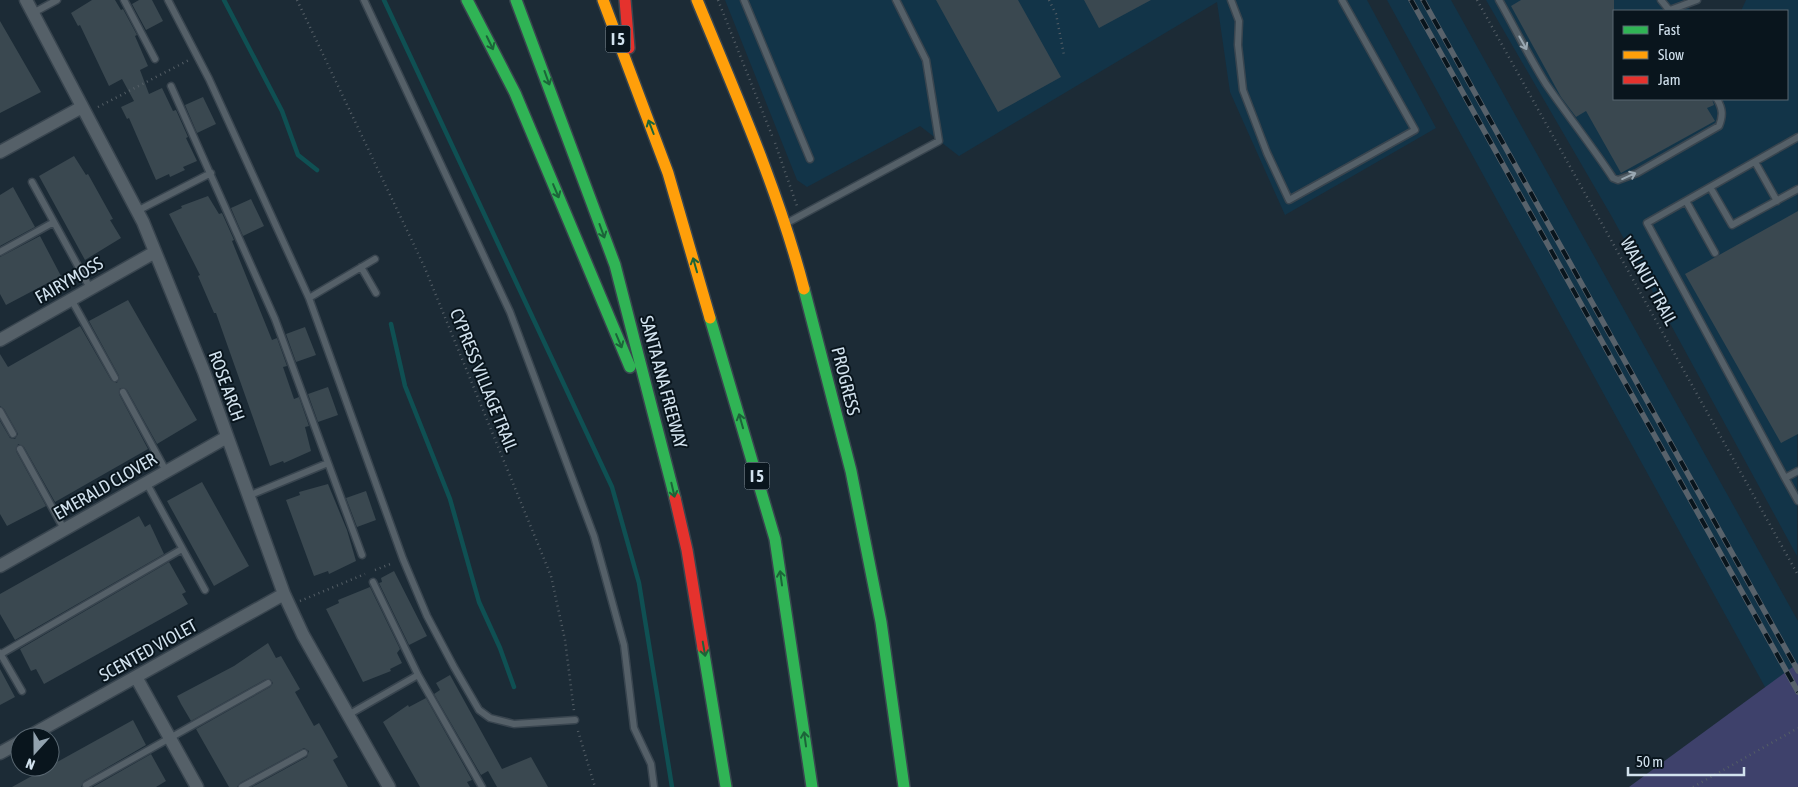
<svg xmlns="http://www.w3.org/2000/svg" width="1798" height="787" font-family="'Asap Condensed',sans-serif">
  <rect width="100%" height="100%" fill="#1c2b36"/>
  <path fill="#123448" d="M725,0H1367L1436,128L1285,215L1230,92L1217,2L959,156L920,126L807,187L797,180Z
    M1387,0H1451L1798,621V747Z
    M1486,0H1683L1691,11H1614V99H1787V11H1741L1746,0H1798L1797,556L1612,217Z"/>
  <path fill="#3e416b" d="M1798,663V787H1629Z"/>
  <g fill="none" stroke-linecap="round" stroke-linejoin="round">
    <path stroke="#0f5053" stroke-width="4.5" d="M224,0L282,111L298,155L317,170
      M384,0L612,487L639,583L672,787
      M391,324L405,386L450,499L479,602L500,648L514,687"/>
  </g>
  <path fill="#3a4850" d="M92,0H115L121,10L123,9L137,35L135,36L148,66L140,70L149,94L162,88L173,111L176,110L188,137L186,138L197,161L183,167L185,170L170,177L169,174L156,180L129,118L127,119L121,107L134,101L122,79L109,86L80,25L78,26L71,13Z
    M139,0H152L163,21L146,30L132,4Z
    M936,0H1018L1061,77L998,112Z
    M1084,0H1151L1099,28Z
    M1521,0H1614V99H1712L1714,105L1707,108L1715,121L1621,173L1586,111L1576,117L1561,97L1511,6Z
    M0,21L41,92L0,113Z
    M203,97L216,124L197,133L185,105Z
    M74,156L86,175L88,174L113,219L110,220L121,238L85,260L39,176Z
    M13,187L35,227L0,246V195Z
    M208,196L219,214L222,213L234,240L232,241L272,340L277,338L287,366L283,367L294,399L299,397L309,426L305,427L311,451L284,463L283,461L270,466L216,313H214L198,276L200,275L169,214L182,208L181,206Z
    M251,199L264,226L243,236L231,208Z
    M1798,211V434L1781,443L1685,274Z
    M40,236L61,276L6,305L0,294V257Z
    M128,300L197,420L157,444L127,390L120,388L119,394L148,449L55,502L24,447L18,444L16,451L46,506L7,526L0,514V421L10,438L15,439L18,434L4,409L0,406V354L8,367L80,326L111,380L117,383L119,376L89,321Z
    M305,327L316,355L296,362L286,334Z
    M328,387L338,415L318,422L308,394Z
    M202,482L249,566L214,586L167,501Z
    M328,484L347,530L356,561L329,574L328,571L314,576L286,500L300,495L299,492Z
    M366,491L376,520L357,527L346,498Z
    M139,516L145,527L150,524L164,554L15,640L0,614V594Z
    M169,562L186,592L182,594L188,604L44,684L36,669L31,671L20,649Z
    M394,571L427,636L409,645L379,583L382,582L381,578Z
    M370,587L400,649L397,653L402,663L390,669L391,671L363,682L326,609L339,603L338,600Z
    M268,643L276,658L281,656L300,689L295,692L314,726L319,723L338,757L333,760L348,787H252L307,757L309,751L304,748L240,783L237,787H229L196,729L270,687L273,683L270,679H266L191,721L181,704L177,696L234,666Z
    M0,669L15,697L0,705Z
    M450,675L502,769L531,757L548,787H497L488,771L481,775L434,694L440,690L436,683Z
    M426,698L472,780L467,782L470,787H420L383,722L408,705L409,707Z
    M133,720L146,745L84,781L81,787H12Z
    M151,754L166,781L156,787H93Z"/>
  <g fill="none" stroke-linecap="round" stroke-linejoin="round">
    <g stroke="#39454f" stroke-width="9">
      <path id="lane" d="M124,0L155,59
        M168,0L209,79L309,298L403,559L427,616L454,667L479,710L490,718L514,724L575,720
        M364,0L510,312L594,536L624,645L634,728L651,764L654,787
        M744,0L810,159
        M1231,0L1239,21L1238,45L1243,90L1267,153L1289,200L1415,130L1342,0
        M1499,0C1515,28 1529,57 1546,84C1568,116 1592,146 1613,178L1618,180L1637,173L1719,126C1723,116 1723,109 1717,99
        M1661,0L1670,11
        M1670,10L1697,0
        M33,13L57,0
        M171,86L275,319L362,555
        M1798,137L1647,223L1785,478L1798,471
        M1755,162L1777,201
        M32,182L90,288
        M1710,187L1732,225L1798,189
        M1686,201L1715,253
        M137,211L211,173
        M785,224L939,141L926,60L896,0
        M0,252L54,222
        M361,267L376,293
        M309,298L375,259
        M71,299L115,378
        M123,392L166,471
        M0,411L13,434
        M20,449L64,529
        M1785,478L1798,501
        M146,482L205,590
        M248,496L328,463
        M373,582L418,675L482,787
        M0,653L22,691
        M1,654L182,549
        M348,715L418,675
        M86,785L268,683
        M242,787L304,753"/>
    </g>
    <g stroke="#39454f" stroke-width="15">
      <path id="street" d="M26,0L143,222L204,372L284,594L303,635L389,787
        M0,152L82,107
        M0,340L155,252
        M0,566L227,437
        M136,677L197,787
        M28,737L284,594
        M0,753L20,742"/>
    </g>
    <g stroke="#39454f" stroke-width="14">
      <path id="fast" d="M467,0L515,93L630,367
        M516,0L615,265L675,498
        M804,289L851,471L881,622L904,787
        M710,318L775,539L812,787
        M703,648L726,787"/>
    </g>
    <g stroke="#39454f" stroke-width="14">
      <path id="slow" d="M603,0L668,173L710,318
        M697,0C736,95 778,189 804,289"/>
    </g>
    <g stroke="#39454f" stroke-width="14">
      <path id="jam" d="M625,0L629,48
        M675,498L687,550L703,648"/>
    </g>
    <path stroke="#545e66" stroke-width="2.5" stroke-dasharray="1 4" stroke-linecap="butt" d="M297,0L424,266L551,576L565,640L574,711
      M718,0L773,138
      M1049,0L1056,14L1064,55
      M1477,0L1798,575
      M98,107L189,60
      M775,143L797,206
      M375,570L393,563
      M300,601L365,574
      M578,731L595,787
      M1693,787L1798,728"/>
    <use href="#lane" stroke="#556068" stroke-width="6"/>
    <use href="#street" stroke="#556068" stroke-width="12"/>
    <use href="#fast" stroke="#30b455" stroke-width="11"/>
    <use href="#slow" stroke="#ff9f0a" stroke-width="11"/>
    <use href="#jam" stroke="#e5322d" stroke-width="11"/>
    <g stroke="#58626b" stroke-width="5.5">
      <path id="rail" d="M1411,0L1798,692
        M1423,0L1798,671"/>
    </g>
    <use href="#rail" stroke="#09151d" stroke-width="4" stroke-dasharray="11" stroke-linecap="butt"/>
  </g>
  <defs><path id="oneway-shaft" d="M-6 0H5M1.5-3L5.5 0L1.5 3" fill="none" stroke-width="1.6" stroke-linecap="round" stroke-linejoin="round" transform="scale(1.25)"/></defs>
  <g stroke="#1c6439">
    <use href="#oneway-shaft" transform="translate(490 43) rotate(64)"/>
    <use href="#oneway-shaft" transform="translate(547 78) rotate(70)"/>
    <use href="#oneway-shaft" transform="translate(651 127) rotate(-111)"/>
    <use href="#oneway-shaft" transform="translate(556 191) rotate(67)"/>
    <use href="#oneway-shaft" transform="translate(602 231) rotate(70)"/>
    <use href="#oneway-shaft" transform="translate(695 265) rotate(-106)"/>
    <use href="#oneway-shaft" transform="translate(619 341) rotate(67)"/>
    <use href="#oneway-shaft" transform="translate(741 421) rotate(-106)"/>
    <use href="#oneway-shaft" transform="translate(673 490) rotate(77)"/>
    <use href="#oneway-shaft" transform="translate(781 578) rotate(-98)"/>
    <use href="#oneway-shaft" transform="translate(704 649) rotate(80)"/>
    <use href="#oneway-shaft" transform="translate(805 739) rotate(-98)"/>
  </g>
  <g stroke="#9aa8b2">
    <use href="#oneway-shaft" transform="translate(1523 43) rotate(61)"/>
    <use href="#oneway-shaft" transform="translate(1629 176) rotate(-24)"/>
  </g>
  <g text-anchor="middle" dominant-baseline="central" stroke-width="4" stroke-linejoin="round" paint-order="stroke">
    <g fill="#09151d" stroke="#96a4af" stroke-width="1">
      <rect x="605.5" y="25.5" width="25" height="27" rx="4"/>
      <rect x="744.5" y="462.5" width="25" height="27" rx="4"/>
    </g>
    <g font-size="16" font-weight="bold" fill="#d2e2ee">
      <text x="618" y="39">I 5</text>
      <text x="757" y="476">I 5</text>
    </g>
    <g font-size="18" fill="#d2e2ee" stroke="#09151d">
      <text transform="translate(69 280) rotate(-30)">FAIRYMOSS</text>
      <text transform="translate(1649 281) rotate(61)">WALNUT TRAIL</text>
      <text transform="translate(484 380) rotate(68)">CYPRESS VILLAGE TRAIL</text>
      <text transform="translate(846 381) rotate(76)">PROGRESS</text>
      <text transform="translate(664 382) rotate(75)">SANTA ANA FREEWAY</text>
      <text transform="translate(227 386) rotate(70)">ROSE ARCH</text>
      <text transform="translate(105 486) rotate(-30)">EMERALD CLOVER</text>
      <text transform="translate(148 650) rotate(-29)">SCENTED VIOLET</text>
    </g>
  </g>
  <rect x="1613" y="10" width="175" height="90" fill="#09151d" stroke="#596771"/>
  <rect x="1623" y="26" width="25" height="8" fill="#30b455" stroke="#596771"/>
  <text x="1658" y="35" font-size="15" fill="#d2e2ee">Fast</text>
  <rect x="1623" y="51" width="25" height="8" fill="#ff9f0a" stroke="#596771"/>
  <text x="1658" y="60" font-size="15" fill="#d2e2ee">Slow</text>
  <rect x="1623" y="76" width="25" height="8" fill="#e5322d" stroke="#596771"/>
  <text x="1658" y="85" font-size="15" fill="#d2e2ee">Jam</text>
  <g transform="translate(35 752) rotate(201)"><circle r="24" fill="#09151d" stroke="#596771"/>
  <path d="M0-4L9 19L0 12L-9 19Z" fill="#92a2ae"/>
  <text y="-8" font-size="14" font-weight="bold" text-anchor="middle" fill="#d2e2ee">N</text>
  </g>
  <path d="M1628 767v8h116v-8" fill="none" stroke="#d2e2ee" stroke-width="2.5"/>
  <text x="1636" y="767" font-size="15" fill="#d2e2ee" stroke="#09151d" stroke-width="4" paint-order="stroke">50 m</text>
</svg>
